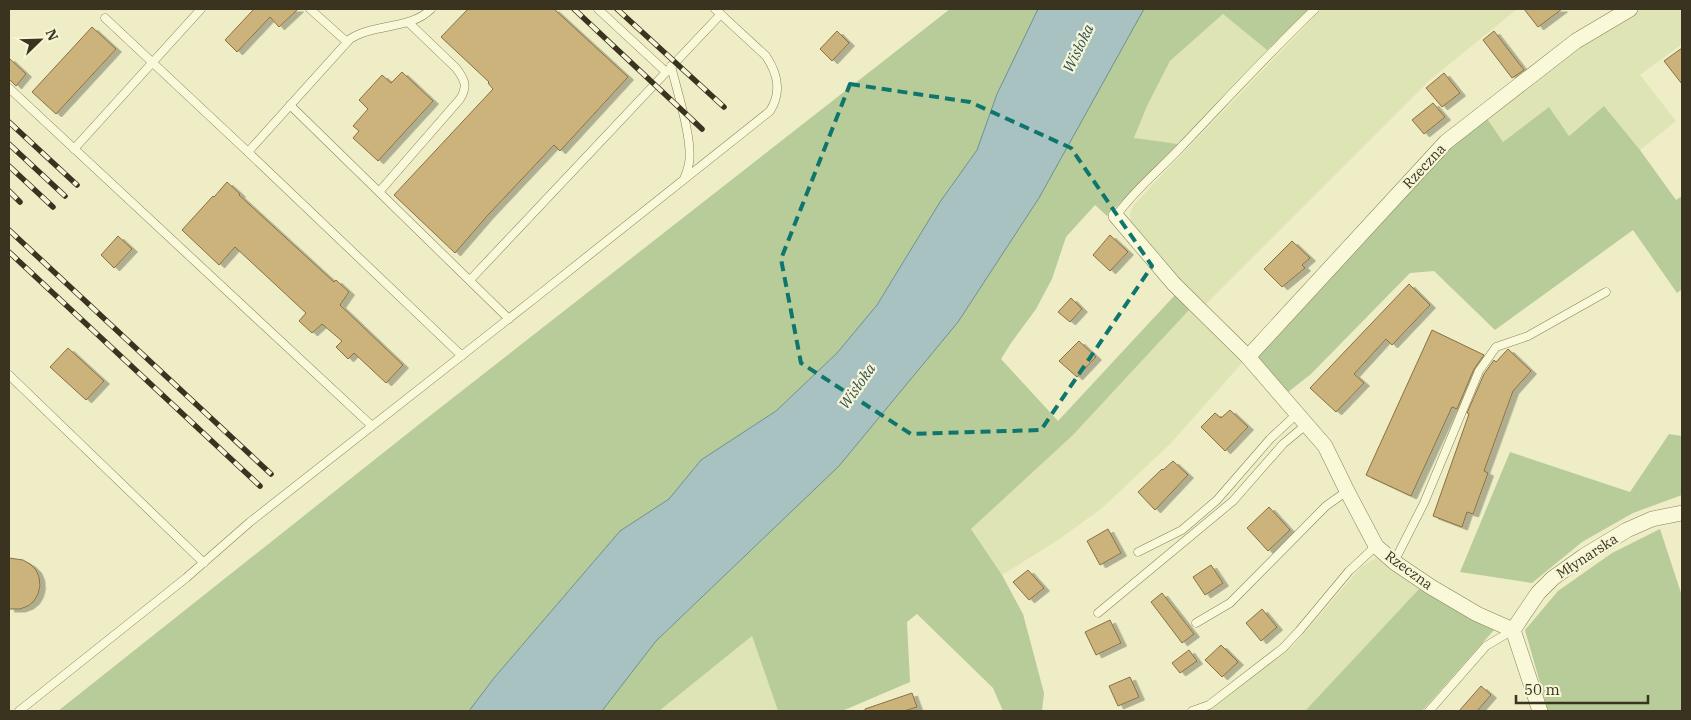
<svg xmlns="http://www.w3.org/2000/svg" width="1691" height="720" font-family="'IBM Plex Serif',serif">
  <defs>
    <filter id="shadow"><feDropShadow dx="5.5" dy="3" stdDeviation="0" flood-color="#0004"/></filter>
  </defs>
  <rect width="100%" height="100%" fill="#eeedc6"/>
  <path fill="#dee4b3" d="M1322,9H1517L1431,79L1205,305L1161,260L1131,225L1130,214L1133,206L1157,180Z
    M1639,9H1682V44L1640,75L1676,121L1640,150L1604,106L1568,136L1549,107L1503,142L1486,117L1564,57Z
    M1223,14L1267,50L1178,144L1134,139L1147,106L1170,61Z
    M1189,310L1242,363L1170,444L1101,509L1058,540L1002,575L971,529L1073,435Z
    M1376,558L1419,589L1305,711H1205L1294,645L1361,567Z
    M752,636L778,711H659Z"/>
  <path fill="#b8cc99" d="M950,9H1038L997,94L977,150L940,202L877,305L837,353L776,411L701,460L669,499L620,531L494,678L469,711H58L422,422Z
    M1144,9H1309L1267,50L1223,14L1170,61L1147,106L1134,138L1178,144L1107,216L1095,205L1066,237L1052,279L1036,309L1011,343L1001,359L1058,421L1175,295L1189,310L1073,435L971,529L1002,575L1023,614L1044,693L1042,711H1003L993,688L917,614L907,622L910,682L842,711H778L752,636L659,711H602L656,641L839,466L958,322L1039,198Z
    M1604,106L1640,150L1676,200L1682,196V289L1677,293L1633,230L1495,330L1434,271L1410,273L1311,374L1287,393L1258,362L1260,351L1434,163L1486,117L1503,142L1549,107L1569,136Z
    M1669,434L1682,436V495L1633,513L1582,542L1532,583L1460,572L1510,452L1630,492Z
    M1660,529L1682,596V711H1548L1525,630L1558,591L1612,553Z
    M1419,589L1494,630L1422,711H1305Z"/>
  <path fill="#a7c2c1" stroke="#6e8f90" d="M1038,9H1144L1039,198L958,322L839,466L656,641L602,711H469L494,678L620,531L669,499L701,460L776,411L837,353L877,305L940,202L977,150L997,94Z"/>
  <path fill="#ccb37c" stroke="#887141" filter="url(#shadow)" d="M254,9H298L279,27L270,17L237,52L225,40Z
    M468,9H554L628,77L560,151L554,145L488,215L455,253L394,195L493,89L488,83L489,82L441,37Z
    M1524,9H1562L1538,27Z
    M92,27L116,49L56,114L32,92Z
    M837,31L849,43L832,61L820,49Z
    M1494,31L1524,70L1512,78L1483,40Z
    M1682,48V84L1664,61Z
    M9,58L26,74L16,86L9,79Z
    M402,72L433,101L378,161L353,138L359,131L353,126L368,109L359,100L382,75L391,83Z
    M1444,73L1460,93L1442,107L1426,88Z
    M1433,103L1445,117L1424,134L1412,120Z
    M227,182L240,194L239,195L334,282L336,280L349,292L340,305L403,365L386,383L354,353L348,359L336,347L342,341L322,324L312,333L299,321L306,313L235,247L219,265L182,230L213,196L214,197Z
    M1110,235L1128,252L1110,271L1093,255Z
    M118,236L132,249L114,268L101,255Z
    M1292,241L1310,258L1302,265L1305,268L1282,287L1264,269Z
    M1409,284L1430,305L1392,345L1386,339L1354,374L1364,383L1336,412L1310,388Z
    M1071,298L1082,309L1070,322L1058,312Z
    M1432,330L1484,355L1474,369L1457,409L1452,407L1411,496L1366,475Z
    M1079,341L1096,357L1077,377L1059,361Z
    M68,348L104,381L86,400L50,367Z
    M1508,349L1531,371L1513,391L1484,471L1488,473L1473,514L1467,512L1462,527L1433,516L1469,414L1467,413L1484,374L1494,360L1496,362Z
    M1230,410L1248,427L1225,451L1201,427L1215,413L1221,418Z
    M1173,461L1188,475L1155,510L1138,492L1162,469L1163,470Z
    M1269,507L1290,530L1268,551L1247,528Z
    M1108,529L1121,553L1100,565L1087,541Z
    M9,558L23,560L30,564L36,570L39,577L40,586L38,594L34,601L28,606L20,609H9Z
    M1211,565L1223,583L1205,595L1193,577Z
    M1028,570L1044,588L1029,600L1013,582Z
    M1162,593L1194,634L1182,643L1151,602Z
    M1262,609L1277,627L1261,641L1246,623Z
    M1110,620L1121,643L1096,655L1085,632Z
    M1221,645L1238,662L1222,677L1205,660Z
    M1189,650L1197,661L1180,673L1172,663Z
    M1130,677L1139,697L1118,706L1109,686Z
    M1481,686L1491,695L1477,711H1459Z
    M912,693L917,707L904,711H865V709Z"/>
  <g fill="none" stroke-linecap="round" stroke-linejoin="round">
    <g stroke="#89805b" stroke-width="9">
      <path id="service" d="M310,9L347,42
        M431,9C410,30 375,23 350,39L248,152L462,356
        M598,9L666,72
        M105,18L248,152
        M671,66C677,91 693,140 689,163C688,169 686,174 684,179
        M9,88L372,426
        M290,105L509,319
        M74,149L201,9
        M379,192L460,99C468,86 465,80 456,68L408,22
        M1116,216C1135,189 1160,170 1182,146C1226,100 1269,53 1315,9
        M470,280L721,14
        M9,375L204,563
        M1138,552L1182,530L1217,500L1270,439L1298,413
        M1394,562L1424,503L1479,371L1496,347L1528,336L1606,292
        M1098,613L1233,501L1283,444L1307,424
        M1196,623L1230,603L1326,506L1347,491
        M19,711L186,578L250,522L535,298L770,111C782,92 778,74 766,56L715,9
        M1192,711L1209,705L1283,648L1299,631L1349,571L1376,546
        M1429,711L1486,646L1513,630"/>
    </g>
    <g stroke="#89805b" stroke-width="16">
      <path id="minor" d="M1116,216L1174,284L1248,357L1325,446L1347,491L1376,546L1394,562L1431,587L1477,614L1513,630
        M1248,357L1446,142L1576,41L1630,9
        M1540,711L1513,630L1538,593L1553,578L1584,556L1627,530L1652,519L1682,513"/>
    </g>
    <use href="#service" stroke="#f9f8d9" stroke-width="8"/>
    <use href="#minor" stroke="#f9f8d9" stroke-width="15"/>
    <g stroke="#3a331f" stroke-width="5.5">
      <path id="rail" d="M574,9L702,129
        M617,9L724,107
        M9,122L77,185
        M9,144L65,196
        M9,166L53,207
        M9,191L20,202
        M9,230L271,474
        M9,252L260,486"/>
    </g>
    <use href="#rail" stroke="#f6f5d5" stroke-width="4" stroke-dasharray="11" stroke-linecap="butt"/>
  </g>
  <path fill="none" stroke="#0f766e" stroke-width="4" stroke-dasharray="10 6" stroke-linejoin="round" d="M850,84L970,102L1071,148L1152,266L1041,430L911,434L801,363L781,259Z"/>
  <g text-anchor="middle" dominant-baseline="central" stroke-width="4.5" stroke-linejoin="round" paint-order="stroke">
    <g font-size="14" fill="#3a331f" stroke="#f6f5d5">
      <text transform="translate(1424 166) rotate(-47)">Rzeczna</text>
      <text transform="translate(1587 556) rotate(-33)">Młynarska</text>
      <text transform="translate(1409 570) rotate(36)">Rzeczna</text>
    </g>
    <g font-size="15" font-style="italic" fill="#2f5059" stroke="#f6f5d5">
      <text transform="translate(1078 48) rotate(-64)">Wisłoka</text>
      <text transform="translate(857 386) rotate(-55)">Wisłoka</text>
    </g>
  </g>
  <rect width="1691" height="720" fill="none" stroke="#3a331f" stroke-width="20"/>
  <g transform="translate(40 40) rotate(67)" stroke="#f6f5d5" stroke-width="4" paint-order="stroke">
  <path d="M0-4L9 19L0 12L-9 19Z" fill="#3a331f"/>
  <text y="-8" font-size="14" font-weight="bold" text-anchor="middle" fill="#3a331f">N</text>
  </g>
  <path d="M1516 695v8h132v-8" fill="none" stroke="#3a331f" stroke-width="2.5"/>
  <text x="1524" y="695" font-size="15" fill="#3a331f" stroke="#f6f5d5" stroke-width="4" paint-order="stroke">50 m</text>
</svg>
